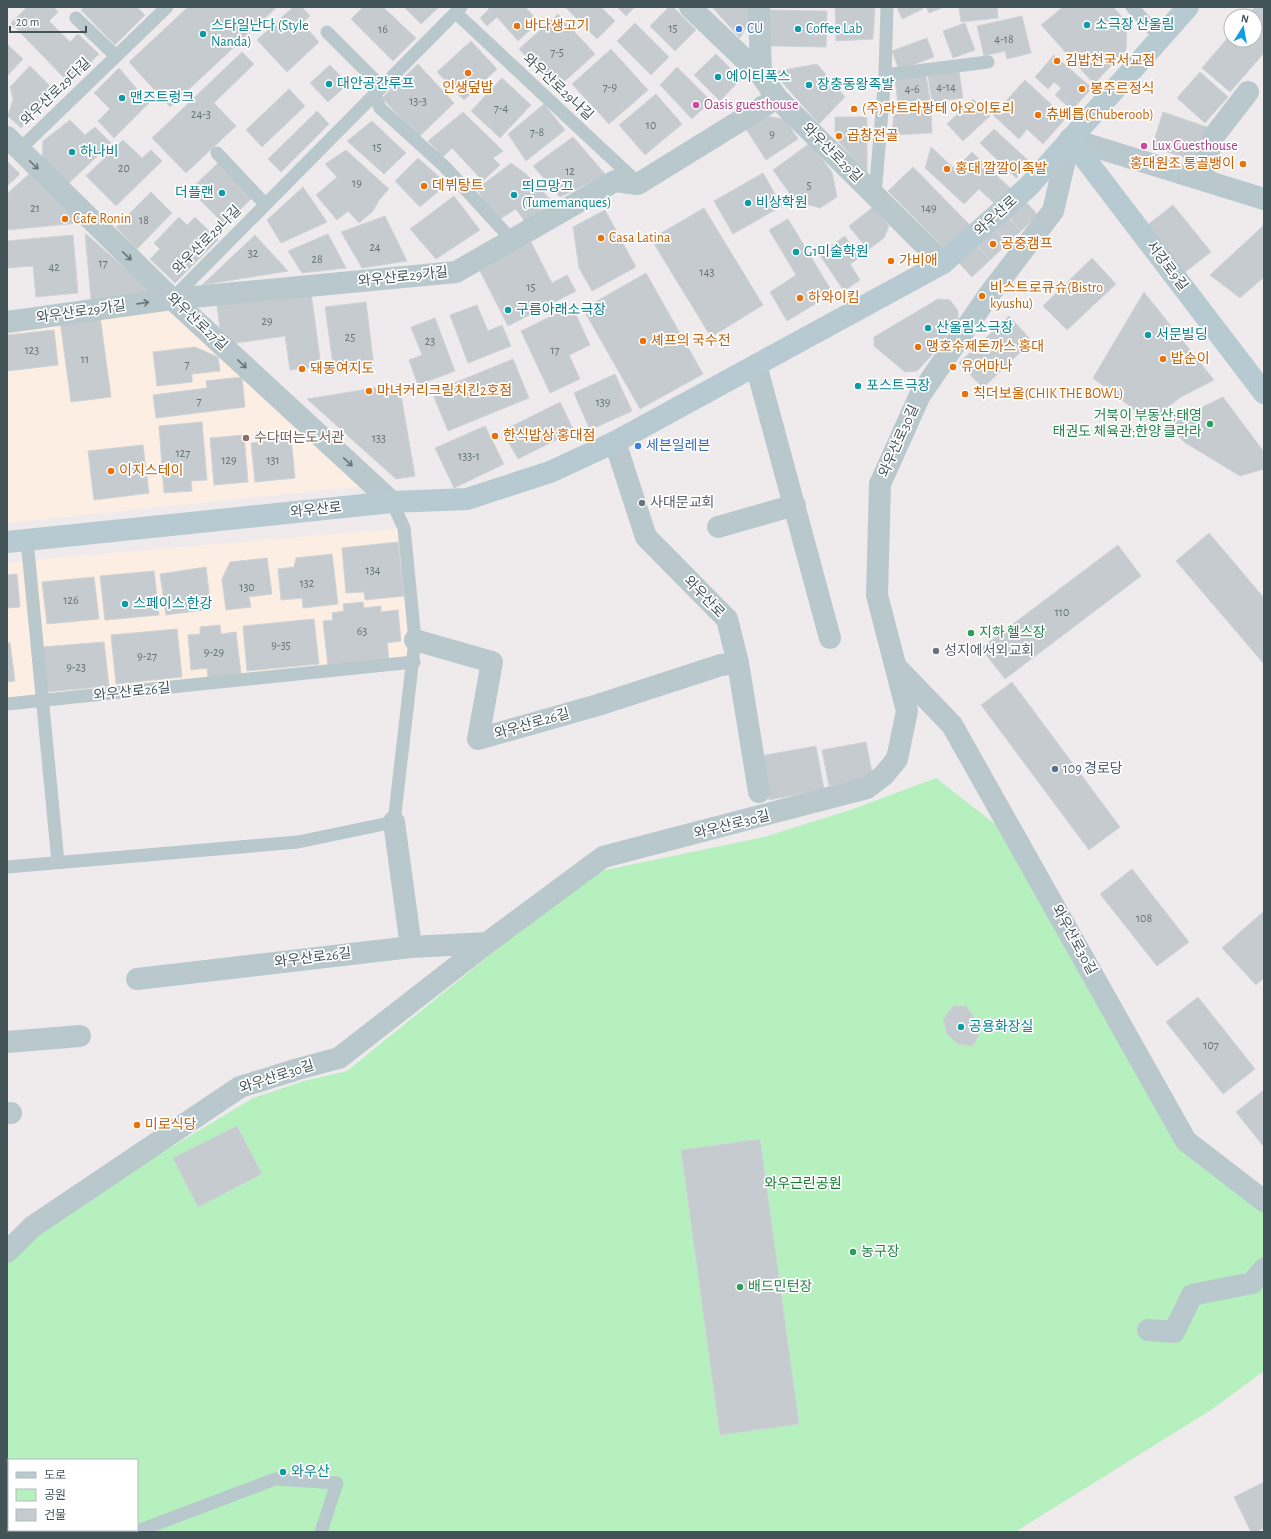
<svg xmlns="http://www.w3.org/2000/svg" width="1271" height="1539" font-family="'Alegreya Sans','Noto Sans KR',sans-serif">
  <rect width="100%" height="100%" fill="#efebec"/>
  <path fill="#fceee2" d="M172,299L374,485L7,523V322Z
    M404,528L414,662L7,704V562Z"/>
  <path fill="#b6f0bf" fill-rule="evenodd" d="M936,778L1004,831L1178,1143L1264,1203V1371L1211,1410L1015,1532H7V1258L35,1229L253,1098L304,1081L347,1071L591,873L764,837L853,809ZM9,1460H137V1530H9Z"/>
  <path fill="#c5cbcf" stroke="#cfd4d8" d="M27,7H54L58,12L49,21L70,42L78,34L99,54L70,84L11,23Z
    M84,7H137L145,15L115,45L81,10Z
    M188,7H277L170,107L129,62Z
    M293,7H302L310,16L302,23L319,42L287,72L257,40Z
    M363,7H383L416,38L393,61L351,19Z
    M404,7H439L421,24Z
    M487,7H525L539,22L518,41L497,17L487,26L480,18L489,9Z
    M565,7H601L615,21L597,39Z
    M617,7H635L626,16Z
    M669,7H673L696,30L675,51L650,26Z
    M712,7H749L750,20L740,38Z
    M835,7H875L873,39L836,41Z
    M897,7H922L923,9L902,19Z
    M926,7H944L929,13Z
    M959,7H997L998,18L961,22Z
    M1063,7H1113L1127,22L1126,50L1094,84L1041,25Z
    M1255,7H1264V53L1230,92L1202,68L1231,34V40H1255V16H1247Z
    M770,10L827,11L826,47L770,46Z
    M558,14L595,54L556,89L519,49Z
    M1022,16L1031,53L1007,59L1005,51L984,56L977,26Z
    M635,23L669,57L651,75L617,41Z
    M965,23L975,50L953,58L943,31Z
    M927,38L934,57L899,70L892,51Z
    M471,41L497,69L464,100L437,72Z
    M7,44L23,59L7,76Z
    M611,49L648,90L609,124L572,84Z
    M242,52L254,64L214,103L236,126L186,173L152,138Z
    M716,54L741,79L720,101L694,75Z
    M1054,55L1092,88L1072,110L1055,95L1061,88L1054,82L1048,89L1035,77Z
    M418,64L454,103L419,137L382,98Z
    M817,64L845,97L819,124L773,72Z
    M330,65L348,84L328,102L310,83Z
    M30,66L56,92L21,128L8,116L13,99L10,87Z
    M677,67L711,101L692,119L660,85Z
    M119,68L149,103L114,138L98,121L110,109L94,93Z
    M959,71L963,98L932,102L928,75Z
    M1200,72L1228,97L1205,123L1177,98Z
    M926,74L930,100L898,104L895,79Z
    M502,78L531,105L500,138L471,111Z
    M1025,80L1066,118L1043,144L1027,129L1019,139L993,115Z
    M289,89L305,106L262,147L246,130Z
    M656,94L682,124L645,155L619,125Z
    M973,99L990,116L963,141L947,124Z
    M544,104L565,130L526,161L508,134Z
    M931,109L932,133L892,135L894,111Z
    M317,111L329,124L281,172L268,159Z
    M463,112L503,151L493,158L500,165L483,181L452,148L443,157L428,141Z
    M1163,112L1207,127L1195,161L1152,147Z
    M765,116L785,119L798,139L766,160L746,129Z
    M835,117H867V173L835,138Z
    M70,120L85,135L95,127L111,143L67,185L42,161L43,141Z
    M372,121L406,153L384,174L347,141Z
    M994,129L1032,164L1016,178L980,143Z
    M573,137L606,175L560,197L533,166Z
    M123,140L142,158L151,150L162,161L116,206L86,176Z
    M810,143L832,172L837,197L820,208L795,201L773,170Z
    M931,147L955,169L972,152L1010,188L995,204L979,189L964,204L925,168Z
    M346,150L389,189L379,200L373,211L359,223L348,211L337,220L316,195L337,177L325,164Z
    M418,158L447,184L420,207L395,181Z
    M7,161L20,174L7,186Z
    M219,162L254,196L225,225L190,190Z
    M511,163L526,174L552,201L526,223L516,209L497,221L477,189Z
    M913,167L970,225L945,249L888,191Z
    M763,173L782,206L733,234L714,201Z
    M29,174L79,223L7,230V194Z
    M303,187L327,222L281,243L267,220Z
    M151,192L172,213L137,249L116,227Z
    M454,196L480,230L436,259L410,229Z
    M1025,201L1038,215L1021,231L1008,216Z
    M1173,205L1211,252L1184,273L1146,226Z
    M873,207L889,226L884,238L868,250L849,226Z
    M704,208L763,305L711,337L651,239Z
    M605,210L636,267L592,291L579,268L573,227Z
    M385,216L407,261L362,268L341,232Z
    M179,217L187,225L195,217L218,240L175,283L150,259L160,249L154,243Z
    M1007,217L1021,231L1008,243L995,229Z
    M788,219L833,293L787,321L770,292L796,275L769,230Z
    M1264,225V277L1240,298L1210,275Z
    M994,229L1008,243L990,260L977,246Z
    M85,233L153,293L91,300Z
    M328,234L346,268L302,273L288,251Z
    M73,235L78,293L36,297L33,266L7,268V241Z
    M255,235L288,271L202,285Z
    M845,236L859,258L850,264L860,280L844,291L819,254Z
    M531,242L552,283L567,275L576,291L508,326L479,269Z
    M976,246L990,260L972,277L959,263Z
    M1092,258L1116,284L1067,330L1043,306Z
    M646,273L703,374L640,409L583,309Z
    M311,292L321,366L290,370L285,336L222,345L217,305Z
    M1144,292L1214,380L1181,397L1149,421L1093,378Z
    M938,299L950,300L958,311V321L932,355L917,371L905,372L874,346V337Z
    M366,302L374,367L334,372L325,307Z
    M477,305L488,331L502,325L511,346L468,363L450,315Z
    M572,306L590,345L569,355L580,379L550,393L521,331Z
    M100,316L111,397L71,402L60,321Z
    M1009,316L1032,341L983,388L959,363Z
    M435,318L455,371L418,385L409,360L422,355L411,327Z
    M54,330L58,365L7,371V335Z
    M195,347L218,357L220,371L192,374V382L157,386L153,352Z
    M513,359L529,398L448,431L432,392Z
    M615,374L632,411L590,430L574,393Z
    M242,377L245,407L156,418L153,395L207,388L206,381Z
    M399,384L415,476L396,479L307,399Z
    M1223,397L1264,452V469L1240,476L1184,442L1168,424Z
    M560,402L574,431L518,459L502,431Z
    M202,422L207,480L191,481L192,491L164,493L159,426Z
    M485,426L504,464L454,488L435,448Z
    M244,435L248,482L214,485L210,438Z
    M291,438L295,478L255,482L251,443Z
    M143,445L149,493L94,500L88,451Z
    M1209,533L1264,598V664L1176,561Z
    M398,542L404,596L365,600L364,592L346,593L342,548Z
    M1118,545L1141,576L1005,679L981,648Z
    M332,554L338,604L303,608L302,598L281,600L278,569L294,567L296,558Z
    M267,558L272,594L249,597L251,607L226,610L222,579L230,562Z
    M206,567L211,609L166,615L160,574Z
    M154,571L159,615L105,620L100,576Z
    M17,574L20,607L7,608V575Z
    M94,577L99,619L47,624L42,582Z
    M363,602L364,608L381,606V612L398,610L401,641L387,643L389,660L328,667L323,621L333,620L332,613L344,611L343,604Z
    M314,619L319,664L247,671L243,626Z
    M220,625L221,634L236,632L241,674L208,677L207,668L191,670L188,635L200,634V627Z
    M177,629L182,677L116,684L111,635Z
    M104,642L109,686L47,692L43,647Z
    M7,643H10L15,681L7,682Z
    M1012,682L1120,827L1089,850L981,705Z
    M866,742L873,777L829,786L822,750Z
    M816,746L824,789L769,800L760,756Z
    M1132,869L1189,942L1157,966L1100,894Z
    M1264,911V978L1256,985L1222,948Z
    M1198,997L1255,1069L1223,1094L1166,1022Z
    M953,1006H966L974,1017L979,1035L973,1046L958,1044L947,1034L943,1020Z
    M1264,1090V1147L1236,1112Z
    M237,1126L262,1174L198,1207L173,1158Z
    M760,1139L799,1424L720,1435L681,1150Z
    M1264,1482V1528L1256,1532H1251L1234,1497Z"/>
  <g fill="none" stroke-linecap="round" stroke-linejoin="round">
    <path stroke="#b9c8cc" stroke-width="13" d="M1132,7L1160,37
      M456,13L637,182
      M76,18L116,56
      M327,32L381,86
      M885,75L988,62
      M374,93L380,108L445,167L512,240
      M19,150L167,7
      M217,153L265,204
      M875,195L885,75L887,7
      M172,299L461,7
      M27,540L58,862
      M7,704L414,662
      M7,867L298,842L394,822L415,640L404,528L392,502
      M135,1532L275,1479L337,1483L321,1532"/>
    <path stroke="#b9c8cc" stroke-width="22" d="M690,7L761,75L777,98L943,263
      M759,7L761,75
      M7,137L172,299L392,502
      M1201,179L1214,136L1248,92
      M7,322L172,299L456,272L615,181L638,184L777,98
      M756,365L830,638
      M615,442L646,537L727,619L738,663L759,792
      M718,527L795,505
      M415,640L492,662L478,739L598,705L721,665L738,663
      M897,668L952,725L1186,1141L1264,1201
      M394,822L411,947
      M137,979L411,947L487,943
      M7,1042L80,1036
      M7,1113H11
      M7,1252L32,1227L240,1087L298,1069L339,1058L487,943L603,857L867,788L884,775L897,759L907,711L877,595L880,484L920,395L988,296L1053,211L1070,139L1264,199
      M1148,1330L1174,1332L1192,1295L1252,1283L1264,1269"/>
    <path stroke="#b8cad1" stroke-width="22" d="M1070,139L1264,393
      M7,542L392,502L467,499L550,472L615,442L943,263L1029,186L1188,7"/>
  </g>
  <defs><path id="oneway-shaft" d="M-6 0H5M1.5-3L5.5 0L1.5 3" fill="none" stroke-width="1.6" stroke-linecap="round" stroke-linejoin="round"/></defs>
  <g stroke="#66777c">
    <use href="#oneway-shaft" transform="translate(34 165) rotate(44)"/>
    <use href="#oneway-shaft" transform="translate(127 256) rotate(44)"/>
    <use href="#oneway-shaft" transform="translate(143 303) rotate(-8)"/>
    <use href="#oneway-shaft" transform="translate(242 364) rotate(43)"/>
    <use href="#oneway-shaft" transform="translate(348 462) rotate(43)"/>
  </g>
  <g fill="#0f9aa8" stroke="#fff" stroke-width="1.5">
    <circle cx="1087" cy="25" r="4"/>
    <circle cx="798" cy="29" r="4"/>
    <circle cx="203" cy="34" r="4"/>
    <circle cx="718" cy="77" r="4"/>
    <circle cx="329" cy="84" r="4"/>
    <circle cx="809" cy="85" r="4"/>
    <circle cx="122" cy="98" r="4"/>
    <circle cx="72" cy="152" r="4"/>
    <circle cx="222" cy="193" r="4"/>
    <circle cx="514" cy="195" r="4"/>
    <circle cx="748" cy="203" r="4"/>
    <circle cx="796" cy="252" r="4"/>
    <circle cx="508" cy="310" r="4"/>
    <circle cx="928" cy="328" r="4"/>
    <circle cx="1148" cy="335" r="4"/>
    <circle cx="858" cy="386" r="4"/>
    <circle cx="125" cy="604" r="4"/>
    <circle cx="961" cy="1027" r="4"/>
    <circle cx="283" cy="1472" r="4"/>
  </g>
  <g fill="#e8710a" stroke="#fff" stroke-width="1.5">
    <circle cx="517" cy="26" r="4"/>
    <circle cx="1057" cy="61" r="4"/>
    <circle cx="468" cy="73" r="4"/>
    <circle cx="1082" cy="89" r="4"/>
    <circle cx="854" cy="109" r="4"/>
    <circle cx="1038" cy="115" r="4"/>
    <circle cx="839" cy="136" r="4"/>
    <circle cx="1243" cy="164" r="4"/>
    <circle cx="947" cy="169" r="4"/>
    <circle cx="424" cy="186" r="4"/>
    <circle cx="65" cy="219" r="4"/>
    <circle cx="601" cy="238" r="4"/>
    <circle cx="993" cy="244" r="4"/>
    <circle cx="891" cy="261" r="4"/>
    <circle cx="982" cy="296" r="4"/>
    <circle cx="800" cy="298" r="4"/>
    <circle cx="643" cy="341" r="4"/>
    <circle cx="918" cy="347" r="4"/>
    <circle cx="1163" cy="359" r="4"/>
    <circle cx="953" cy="367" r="4"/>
    <circle cx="302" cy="369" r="4"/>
    <circle cx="369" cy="391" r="4"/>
    <circle cx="965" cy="394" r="4"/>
    <circle cx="495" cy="436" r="4"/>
    <circle cx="111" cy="471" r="4"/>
    <circle cx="137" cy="1125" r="4"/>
  </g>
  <g fill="#3f7fe0" stroke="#fff" stroke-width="1.5">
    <circle cx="739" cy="29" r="4"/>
    <circle cx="638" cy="446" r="4"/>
  </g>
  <g fill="#d1479c" stroke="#fff" stroke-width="1.5">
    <circle cx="696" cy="105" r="4"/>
    <circle cx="1144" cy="146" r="4"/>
  </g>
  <g fill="#2e9e5b" stroke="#fff" stroke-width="1.5">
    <circle cx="1210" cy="424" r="4"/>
    <circle cx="971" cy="633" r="4"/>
    <circle cx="853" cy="1252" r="4"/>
    <circle cx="740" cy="1287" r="4"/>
  </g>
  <circle fill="#8d6e63" stroke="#fff" stroke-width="1.5" cx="246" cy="438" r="4"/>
  <g fill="#6b7280" stroke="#fff" stroke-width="1.5">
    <circle cx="642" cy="503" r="4"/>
    <circle cx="936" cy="651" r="4"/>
  </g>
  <circle fill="#5c6f8a" stroke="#fff" stroke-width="1.5" cx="1055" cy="769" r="4"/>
  <g text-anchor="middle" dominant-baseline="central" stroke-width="3.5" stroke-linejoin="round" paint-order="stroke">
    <g font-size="12" fill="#647276">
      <text x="673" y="28">15</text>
      <text x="383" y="29">16</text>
      <text x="1004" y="39">4-18</text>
      <text x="557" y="52">7-5</text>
      <text x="610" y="87">7-9</text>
      <text x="946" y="87">4-14</text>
      <text x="912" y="89">4-6</text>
      <text x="418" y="101">13-3</text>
      <text x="501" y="108">7-4</text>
      <text x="201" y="114">24-3</text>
      <text x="651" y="125">10</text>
      <text x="537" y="132">7-8</text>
      <text x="772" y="134">9</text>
      <text x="377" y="147">15</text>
      <text x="124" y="168">20</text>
      <text x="570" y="171">12</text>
      <text x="357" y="183">19</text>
      <text x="809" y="185">5</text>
      <text x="35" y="208">21</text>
      <text x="929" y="208">149</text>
      <text x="144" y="220">18</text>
      <text x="375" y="247">24</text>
      <text x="253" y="253">32</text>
      <text x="317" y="259">28</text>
      <text x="103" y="263">17</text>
      <text x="54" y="267">42</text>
      <text x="707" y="272">143</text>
      <text x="531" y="287">15</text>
      <text x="267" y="321">29</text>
      <text x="350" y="337">25</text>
      <text x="430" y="341">23</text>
      <text x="32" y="350">123</text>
      <text x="555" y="350">17</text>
      <text x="85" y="359">11</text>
      <text x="187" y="364">7</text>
      <text x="199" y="401">7</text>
      <text x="603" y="402">139</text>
      <text x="379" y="438">133</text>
      <text x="183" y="453">127</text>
      <text x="469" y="456">133-1</text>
      <text x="229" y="460">129</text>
      <text x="273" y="460">131</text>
      <text x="373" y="570">134</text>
      <text x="307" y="583">132</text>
      <text x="247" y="587">130</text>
      <text x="71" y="600">126</text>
      <text x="1062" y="612">110</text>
      <text x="362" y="631">63</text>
      <text x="281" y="645">9-35</text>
      <text x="214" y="652">9-29</text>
      <text x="147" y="656">9-27</text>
      <text x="76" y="667">9-23</text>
      <text x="1144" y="918">108</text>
      <text x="1211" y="1045">107</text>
    </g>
    <g font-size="14" fill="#0d838f" stroke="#fff" text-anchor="start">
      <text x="1095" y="25">소극장 산울림</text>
      <text x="211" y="26">스타일난다 (Style<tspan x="211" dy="16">Nanda)</tspan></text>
      <text x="806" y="29">Coffee Lab</text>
      <text x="726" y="77">에이티폭스</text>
      <text x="337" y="84">대안공간루프</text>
      <text x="817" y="85">장충동왕족발</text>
      <text x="130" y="98">맨즈트렁크</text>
      <text x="80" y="152">하나비</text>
      <text x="522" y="187">띄므망끄<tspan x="522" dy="16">(Tumemanques)</tspan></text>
      <text x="214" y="193" text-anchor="end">더플랜</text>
      <text x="756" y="203">비상학원</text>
      <text x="804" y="252">G1미술학원</text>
      <text x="516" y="310">구름아래소극장</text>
      <text x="936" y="328">산울림소극장</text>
      <text x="1156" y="335">서문빌딩</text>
      <text x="866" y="386">포스트극장</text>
      <text x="133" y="604">스페이스 한강</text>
      <text x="969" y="1027">공용화장실</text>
      <text x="291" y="1472">와우산</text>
    </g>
    <g font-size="14" fill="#c56008" stroke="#fff" text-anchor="start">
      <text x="525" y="26">바다생고기</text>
      <text x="1065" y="61">김밥천국서교점</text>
      <text x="468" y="88" text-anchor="middle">인생덮밥</text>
      <text x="1090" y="89">봉주르정식</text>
      <text x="862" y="109">(주)라트라팡테 아오이토리</text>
      <text x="1046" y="115">츄베릅(Chuberoob)</text>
      <text x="847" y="136">곱창전골</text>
      <text x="1235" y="164" text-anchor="end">홍대원조 통골뱅이</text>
      <text x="955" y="169">홍대 깔깔이족발</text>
      <text x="432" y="186">데뷔탕트</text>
      <text x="73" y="219">Cafe Ronin</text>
      <text x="609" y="238">Casa Latina</text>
      <text x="1001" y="244">공중캠프</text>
      <text x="899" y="261">가비애</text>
      <text x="990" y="288">비스트로큐슈(Bistro<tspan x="990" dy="16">kyushu)</tspan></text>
      <text x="808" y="298">하와이킴</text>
      <text x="651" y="341">셰프의 국수전</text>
      <text x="926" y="347">맹호수제돈까스 홍대</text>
      <text x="1171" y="359">밥순이</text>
      <text x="961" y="367">유어마나</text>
      <text x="310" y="369">돼동여지도</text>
      <text x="377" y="391">마녀커리크림치킨2호점</text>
      <text x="973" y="394">칙더보울(CHIK THE BOWL)</text>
      <text x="503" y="436">한식밥상 홍대점</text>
      <text x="119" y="471">이지스테이</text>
      <text x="145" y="1125">미로식당</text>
    </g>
    <g font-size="14" fill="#366cbe" stroke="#fff" text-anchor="start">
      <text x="747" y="29">CU</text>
      <text x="646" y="446">세븐일레븐</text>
    </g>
    <g font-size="14" fill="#435459" stroke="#fff">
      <text transform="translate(558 87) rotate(43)">와우산로29나길</text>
      <text transform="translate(56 92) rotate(-44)">와우산로29다길</text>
      <text transform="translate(832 153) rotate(45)">와우산로29길</text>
      <text transform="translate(996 216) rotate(-42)">와우산로</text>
      <text transform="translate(207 240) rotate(-45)">와우산로29나길</text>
      <text transform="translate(1167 266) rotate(53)">서강로9길</text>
      <text transform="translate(403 277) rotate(-6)">와우산로29가길</text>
      <text transform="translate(81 312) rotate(-8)">와우산로29가길</text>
      <text transform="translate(197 322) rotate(43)">와우산로27길</text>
      <text transform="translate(899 441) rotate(-66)">와우산로30길</text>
      <text transform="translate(316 510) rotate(-6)">와우산로</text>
      <text transform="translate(704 597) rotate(46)">와우산로</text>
      <text transform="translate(132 692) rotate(-6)">와우산로26길</text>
      <text transform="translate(532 724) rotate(-16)">와우산로26길</text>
      <text transform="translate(732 825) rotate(-14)">와우산로30길</text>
      <text transform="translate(1074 940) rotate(61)">와우산로30길</text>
      <text transform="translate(313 958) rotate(-7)">와우산로26길</text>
      <text transform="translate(277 1077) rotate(-18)">와우산로30길</text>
    </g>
    <g font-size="14" fill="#b23c85" stroke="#fff" text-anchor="start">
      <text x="704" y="105">Oasis guesthouse</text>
      <text x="1152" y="146">Lux Guesthouse</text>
    </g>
    <g font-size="14" fill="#27864d" stroke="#fff" text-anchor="start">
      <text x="1202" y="416" text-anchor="end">거북이 부동산;태영<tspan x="1202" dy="16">태권도 체육관;한양 클라라</tspan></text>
      <text x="979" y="633">지하 헬스장</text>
      <text x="861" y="1252">농구장</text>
      <text x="748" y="1287">배드민턴장</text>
    </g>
    <g font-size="14" fill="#785e54" stroke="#fff" text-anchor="start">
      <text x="254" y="438">수다떠는도서관</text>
    </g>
    <g font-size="14" fill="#5b616d" stroke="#fff" text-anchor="start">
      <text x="650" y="503">사대문교회</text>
      <text x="944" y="651">성지에서외교회</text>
    </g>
    <g font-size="14" fill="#4e5e75" stroke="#fff" text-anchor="start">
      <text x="1063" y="769">109 경로당</text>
    </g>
    <g font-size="14" fill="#127c2f" stroke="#fff">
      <text x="803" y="1184">와우근린공원</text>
    </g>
  </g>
  <rect width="1271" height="1539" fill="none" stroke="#435459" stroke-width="16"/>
  <rect x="8" y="1459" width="130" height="72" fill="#ffffff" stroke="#b4bbbd"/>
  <rect x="16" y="1472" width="20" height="6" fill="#b8cad1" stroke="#b4bbbd"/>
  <text x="44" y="1479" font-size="12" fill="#435459">도로</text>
  <rect x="16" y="1489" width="20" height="12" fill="#b6f0bf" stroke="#b4bbbd"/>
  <text x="44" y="1499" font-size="12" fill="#435459">공원</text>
  <rect x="16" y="1509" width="20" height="12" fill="#c5cbcf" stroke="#b4bbbd"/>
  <text x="44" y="1519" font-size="12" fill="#435459">건물</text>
  <g transform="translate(1243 28) rotate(11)"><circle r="19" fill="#ffffff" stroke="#b4bbbd"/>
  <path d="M0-3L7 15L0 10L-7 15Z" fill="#119de2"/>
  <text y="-6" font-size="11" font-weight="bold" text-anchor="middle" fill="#435459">N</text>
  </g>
  <path d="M10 26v6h76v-6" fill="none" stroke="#435459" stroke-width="2"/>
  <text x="16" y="26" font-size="12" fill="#435459" stroke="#ffffff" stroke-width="3" paint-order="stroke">20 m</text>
</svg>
